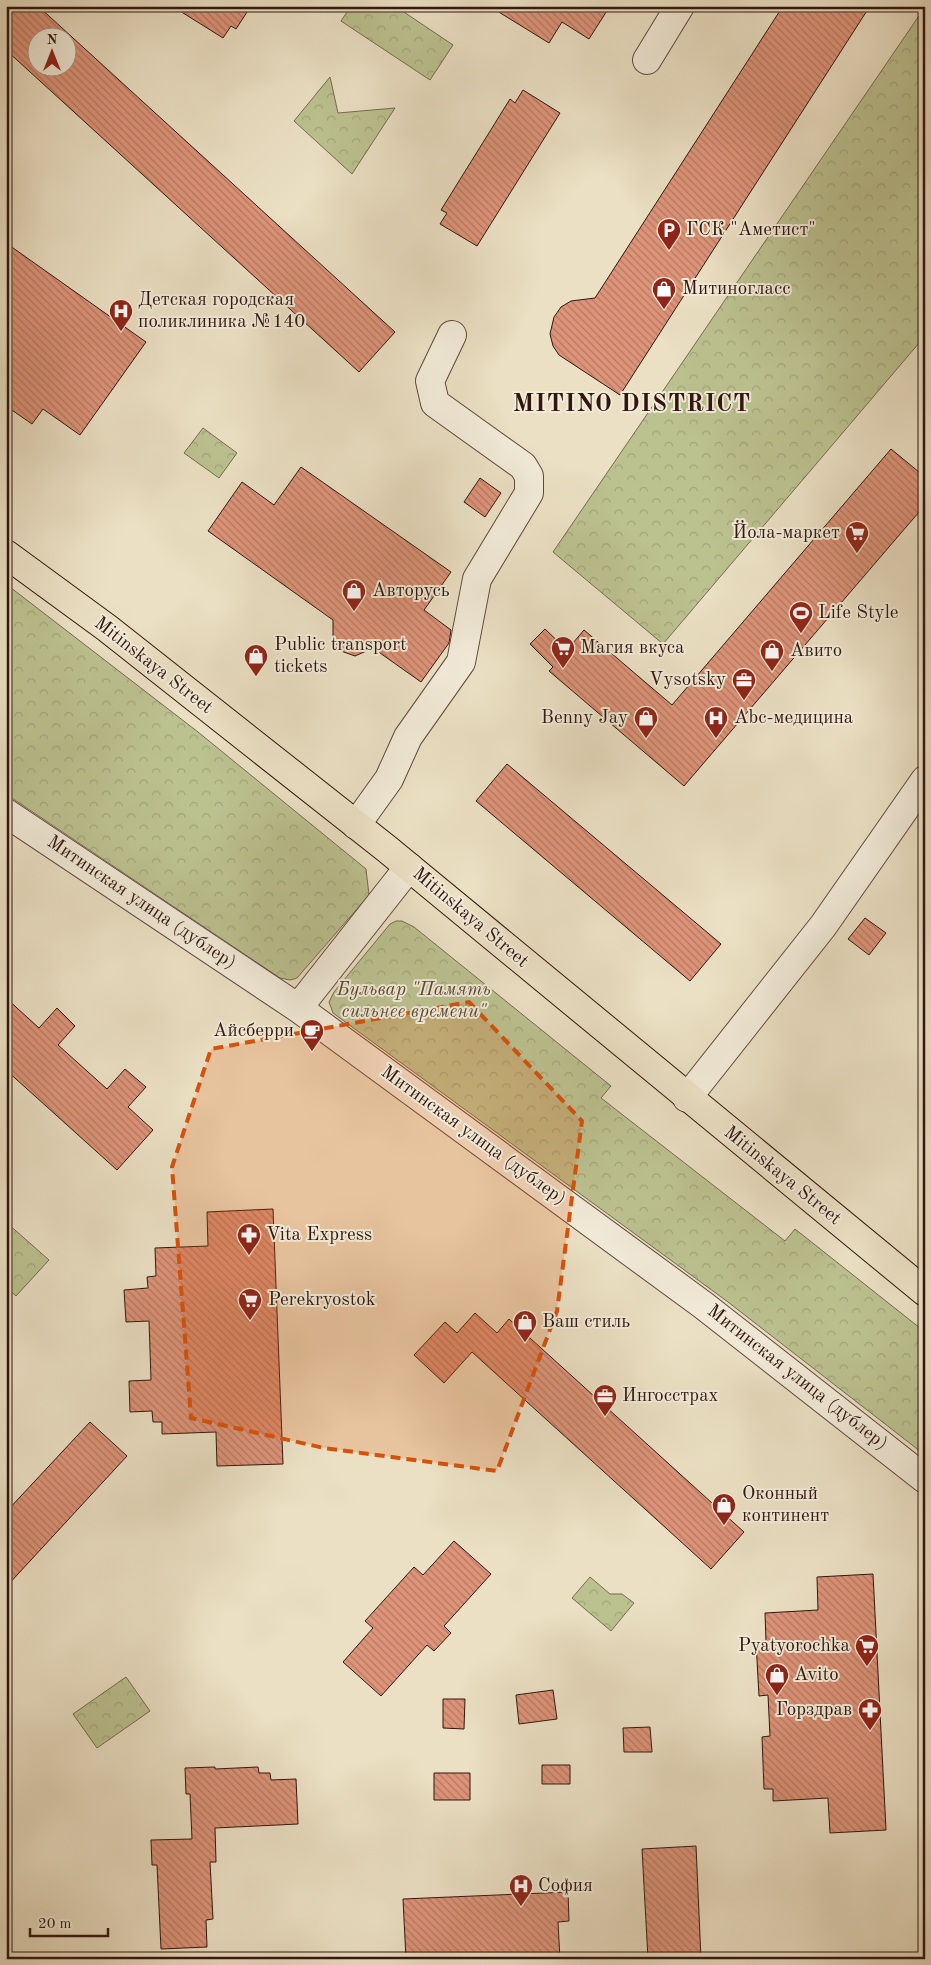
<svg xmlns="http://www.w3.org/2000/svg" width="931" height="1965" font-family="'Old Standard TT',serif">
  <defs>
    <pattern id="forest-crowns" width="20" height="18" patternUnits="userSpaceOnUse" patternTransform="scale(1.25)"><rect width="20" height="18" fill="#bcc190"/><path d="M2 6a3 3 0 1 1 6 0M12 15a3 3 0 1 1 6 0" fill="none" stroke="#a2a57b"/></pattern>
    <pattern id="building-back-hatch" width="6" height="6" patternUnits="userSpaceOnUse" patternTransform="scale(1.25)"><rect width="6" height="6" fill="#de9479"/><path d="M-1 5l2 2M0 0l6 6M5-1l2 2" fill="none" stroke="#b47862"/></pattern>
  </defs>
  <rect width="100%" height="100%" fill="#ebe0c4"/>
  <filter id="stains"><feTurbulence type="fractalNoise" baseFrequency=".004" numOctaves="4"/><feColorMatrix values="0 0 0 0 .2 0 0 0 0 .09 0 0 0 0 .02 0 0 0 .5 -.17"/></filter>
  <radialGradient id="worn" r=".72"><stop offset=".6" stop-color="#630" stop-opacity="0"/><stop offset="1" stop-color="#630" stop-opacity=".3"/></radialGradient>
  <path fill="url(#forest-crowns)" stroke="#766c4f" d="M351,6H395L453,45L430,80L341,21Z
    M925,7V336L663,644L553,552Z
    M330,77L338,113L395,108L352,174L294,121Z
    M203,428L237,453L219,478L184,453Z
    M6,584L198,732L366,869L369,895L297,978L290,980L280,978L6,794Z
    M396,921H402L414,927L611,1086L601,1098L785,1241L795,1229L925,1332V1455L728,1302L333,1013L329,1002L334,992L390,924Z
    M7,1223L49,1260L16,1296L6,1287Z
    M590,1577L610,1594H622L634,1603L611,1631L572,1598Z
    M126,1677L150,1711L97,1748L73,1714Z"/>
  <path fill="url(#building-back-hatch)" stroke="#30160e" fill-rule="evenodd" d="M16,6H38L395,332L359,372L6,50V17ZM38,38H68V68H38Z
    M172,6H251L236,29L231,26L223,38Z
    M489,6H610L589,39L562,22L549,43Z
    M783,6H870L620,395L559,355L553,346L550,334L554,317L561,307L571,301L595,298Z
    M523,90L560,113L477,246L440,224L447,213L441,210L510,99L515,103Z
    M6,243L146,342L80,435L43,409L32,424L6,406Z
    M891,449L925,477V505L684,786L549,671L553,667L530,644L545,629L567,650L584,630L672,705Z
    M301,467L451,572L424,610L451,630L449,643L421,682L373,648L355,656L341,651L333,639V620L208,531L242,482L274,505Z
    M480,478L501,493L485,517L464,502Z
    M507,764L721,944L690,981L476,801Z
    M865,918L886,933L869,955L848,939Z
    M6,998L39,1028L57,1008L75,1026L58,1045L107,1089L125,1069L146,1087L128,1107L153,1130L117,1170L6,1070Z
    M273,1209L283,1464L217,1466L216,1432L162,1434V1422H153L152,1411L130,1412L129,1381L151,1380L149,1321L126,1322L124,1290L148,1288L147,1277L156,1276L155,1248L208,1246L207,1212Z
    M475,1313L497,1333L509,1319L744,1532L711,1569L472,1352L444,1383L414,1355L445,1322L457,1333Z
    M90,1422L127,1456L6,1587V1512Z
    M454,1541L491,1574L444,1626L451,1633L434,1651L427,1645L381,1696L343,1662L373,1628L365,1621L414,1567L423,1575Z
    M873,1574L886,1830L830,1833L828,1798L773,1801V1789H764L762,1737L770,1736L768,1695L759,1696L756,1642L766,1641L765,1613L818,1610L817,1577Z
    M553,1690L557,1719L519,1724L516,1695Z
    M443,1699H465L464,1729L443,1728Z
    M650,1727L652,1752H624L623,1728Z
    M542,1765H570V1784H542Z
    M215,1767V1769L258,1767L259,1773H270L271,1780L296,1779L298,1824L215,1828L216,1862H210L213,1919L206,1920L207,1947L161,1949L157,1865H152L151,1840L192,1839L190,1794H186L185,1768Z
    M434,1773H470V1800H434Z
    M696,1846L701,1959H648L642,1849Z
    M568,1892L569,1921L558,1922L560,1959H406L403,1899Z"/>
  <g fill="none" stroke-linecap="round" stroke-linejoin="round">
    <g stroke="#5f483c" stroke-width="30">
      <path id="minor" d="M647,60L680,6
        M6,813L298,1008L703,1305L925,1479
        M356,825L389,779L408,737L461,662L477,579L529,493V476L523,466L435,403L430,381L452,335
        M298,1008L409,867
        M687,1098L823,926L925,780"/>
    </g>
    <g stroke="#30160e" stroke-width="30">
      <path id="major" d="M6,554L107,628L387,849L925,1292"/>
    </g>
    <use href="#minor" stroke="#f2ebd9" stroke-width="28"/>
    <use href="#major" stroke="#ebe0c4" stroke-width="28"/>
  </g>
  <path fill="#d6520c" fill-opacity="0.2" stroke="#d6520c" stroke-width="4" stroke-dasharray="10 6" stroke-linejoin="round" d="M469,1002L582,1121L557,1311L497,1471L324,1448L191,1418L172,1167L211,1049Z"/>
  <defs>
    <g id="parking-pin" transform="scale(1.25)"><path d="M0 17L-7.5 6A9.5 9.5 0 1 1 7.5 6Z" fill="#8f2418" stroke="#f2ebd9"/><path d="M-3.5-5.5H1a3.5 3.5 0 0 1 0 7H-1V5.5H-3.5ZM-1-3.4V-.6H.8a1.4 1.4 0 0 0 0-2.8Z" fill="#fff"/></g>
    <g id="shop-pin" transform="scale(1.25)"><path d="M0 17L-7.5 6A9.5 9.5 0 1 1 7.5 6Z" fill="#8f2418" stroke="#f2ebd9"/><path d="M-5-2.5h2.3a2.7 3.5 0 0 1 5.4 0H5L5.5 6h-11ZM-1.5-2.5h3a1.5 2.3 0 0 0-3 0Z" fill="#fff"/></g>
    <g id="hospital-pin" transform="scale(1.25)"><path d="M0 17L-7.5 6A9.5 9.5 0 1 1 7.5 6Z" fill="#8f2418" stroke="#f2ebd9"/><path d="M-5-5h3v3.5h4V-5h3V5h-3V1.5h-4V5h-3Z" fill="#fff"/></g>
    <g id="supermarket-pin" transform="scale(1.25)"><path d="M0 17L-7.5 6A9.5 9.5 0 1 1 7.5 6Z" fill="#8f2418" stroke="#f2ebd9"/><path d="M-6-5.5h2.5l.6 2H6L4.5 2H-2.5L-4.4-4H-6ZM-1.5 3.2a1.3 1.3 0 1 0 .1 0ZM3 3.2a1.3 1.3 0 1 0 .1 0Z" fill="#fff"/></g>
    <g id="stadium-pin" transform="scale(1.25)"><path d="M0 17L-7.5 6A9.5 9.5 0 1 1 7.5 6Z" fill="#8f2418" stroke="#f2ebd9"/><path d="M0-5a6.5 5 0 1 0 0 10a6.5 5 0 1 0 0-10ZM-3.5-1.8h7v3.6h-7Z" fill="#fff"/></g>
    <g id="office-pin" transform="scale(1.25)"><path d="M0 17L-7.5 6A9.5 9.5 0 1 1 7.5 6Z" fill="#8f2418" stroke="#f2ebd9"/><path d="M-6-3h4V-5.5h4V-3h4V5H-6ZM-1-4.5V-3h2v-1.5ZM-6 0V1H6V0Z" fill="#fff"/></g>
    <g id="cafe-pin" transform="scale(1.25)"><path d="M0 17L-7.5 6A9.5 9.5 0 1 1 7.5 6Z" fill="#8f2418" stroke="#f2ebd9"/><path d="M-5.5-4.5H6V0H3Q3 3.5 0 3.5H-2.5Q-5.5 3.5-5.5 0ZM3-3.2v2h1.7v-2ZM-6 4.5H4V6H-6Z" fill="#fff"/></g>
    <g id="pharmacy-pin" transform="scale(1.25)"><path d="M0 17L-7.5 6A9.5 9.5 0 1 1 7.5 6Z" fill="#8f2418" stroke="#f2ebd9"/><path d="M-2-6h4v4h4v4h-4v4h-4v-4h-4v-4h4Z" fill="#fff"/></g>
  </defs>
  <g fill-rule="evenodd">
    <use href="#parking-pin" x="669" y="230"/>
    <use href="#shop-pin" x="664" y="289"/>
    <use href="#hospital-pin" x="121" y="311"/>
    <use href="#supermarket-pin" x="857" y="533"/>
    <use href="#shop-pin" x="354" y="591"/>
    <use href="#stadium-pin" x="801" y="613"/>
    <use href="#supermarket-pin" x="563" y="648"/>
    <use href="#shop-pin" x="772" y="651"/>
    <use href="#shop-pin" x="256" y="656"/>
    <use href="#office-pin" x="744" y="680"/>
    <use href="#shop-pin" x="646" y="718"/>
    <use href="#hospital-pin" x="716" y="718"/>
    <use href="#cafe-pin" x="312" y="1031"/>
    <use href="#pharmacy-pin" x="249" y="1235"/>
    <use href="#supermarket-pin" x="250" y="1300"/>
    <use href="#shop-pin" x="525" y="1322"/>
    <use href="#office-pin" x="605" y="1396"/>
    <use href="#shop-pin" x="724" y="1505"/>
    <use href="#supermarket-pin" x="867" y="1646"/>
    <use href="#shop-pin" x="777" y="1675"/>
    <use href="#pharmacy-pin" x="870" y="1710"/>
    <use href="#hospital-pin" x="521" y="1886"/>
  </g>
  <g text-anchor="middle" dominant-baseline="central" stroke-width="4" stroke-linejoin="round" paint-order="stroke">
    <g font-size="19" fill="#30160e" stroke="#f2ebd9" text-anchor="start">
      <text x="686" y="230">ГСК "Аметист"</text>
      <text x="682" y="289">Митиногласс</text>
      <text x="138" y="300">Детская городская<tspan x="138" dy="22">поликлиника №140</tspan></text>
      <text x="840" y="533" text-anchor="end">Йола-маркет</text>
      <text x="372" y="591">Авторусь</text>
      <text x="818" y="613">Life Style</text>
      <text x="274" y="645">Public transport<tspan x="274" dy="22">tickets</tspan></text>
      <text x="580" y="648">Магия вкуса</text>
      <text x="790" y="651">Авито</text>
      <text x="726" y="680" text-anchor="end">Vysotsky</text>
      <text x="628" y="718" text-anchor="end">Benny Jay</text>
      <text x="734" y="718">Abc-медицина</text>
      <text x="294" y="1031" text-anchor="end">Айсберри</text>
      <text x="266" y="1235">Vita Express</text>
      <text x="268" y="1300">Perekryostok</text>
      <text x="542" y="1322">Ваш стиль</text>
      <text x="622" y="1396">Ингосстрах</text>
      <text x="742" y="1494">Оконный<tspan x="742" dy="22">континент</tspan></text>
      <text x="850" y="1646" text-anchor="end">Pyatyorochka</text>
      <text x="794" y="1675">Avito</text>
      <text x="852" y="1710" text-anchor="end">Горздрав</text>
      <text x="538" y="1886">София</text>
    </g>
    <g font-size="19" fill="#30160e" stroke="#f2ebd9">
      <text transform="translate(153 666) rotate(38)">Mitinskaya Street</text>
      <text transform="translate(141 903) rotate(34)">Митинская улица (дублер)</text>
      <text transform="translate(470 918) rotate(40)">Mitinskaya Street</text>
      <text transform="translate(473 1136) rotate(36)">Митинская улица (дублер)</text>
      <text transform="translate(782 1176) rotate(39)">Mitinskaya Street</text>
      <text transform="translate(797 1378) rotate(38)">Митинская улица (дублер)</text>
    </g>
    <g font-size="19" font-style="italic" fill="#5a4935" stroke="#f2ebd9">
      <text x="414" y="990">Бульвар "Память<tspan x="414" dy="22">сильнее времени"</tspan></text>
    </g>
    <g font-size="24" font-weight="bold" letter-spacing="1" fill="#30160e" stroke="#f2ebd9">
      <text x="632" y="405">MITINO DISTRICT</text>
    </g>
  </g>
  <rect width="931" height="1965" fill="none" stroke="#ebe0c4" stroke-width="25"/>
  <rect x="8" y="8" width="916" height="1950" fill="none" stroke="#30160e" stroke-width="2.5"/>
  <rect x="12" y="12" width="906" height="1940" fill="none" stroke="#30160e"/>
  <g transform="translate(52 52)"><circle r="24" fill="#f2ebd9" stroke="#a49688"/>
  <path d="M0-4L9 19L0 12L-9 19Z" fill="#8f2418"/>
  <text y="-8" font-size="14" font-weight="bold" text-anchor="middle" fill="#30160e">N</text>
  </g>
  <path d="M30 1928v8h78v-8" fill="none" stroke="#30160e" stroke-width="2.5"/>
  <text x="38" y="1928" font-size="15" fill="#30160e" stroke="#f2ebd9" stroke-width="4" paint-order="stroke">20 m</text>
  <rect width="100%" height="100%" filter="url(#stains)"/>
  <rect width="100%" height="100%" fill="url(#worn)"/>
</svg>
